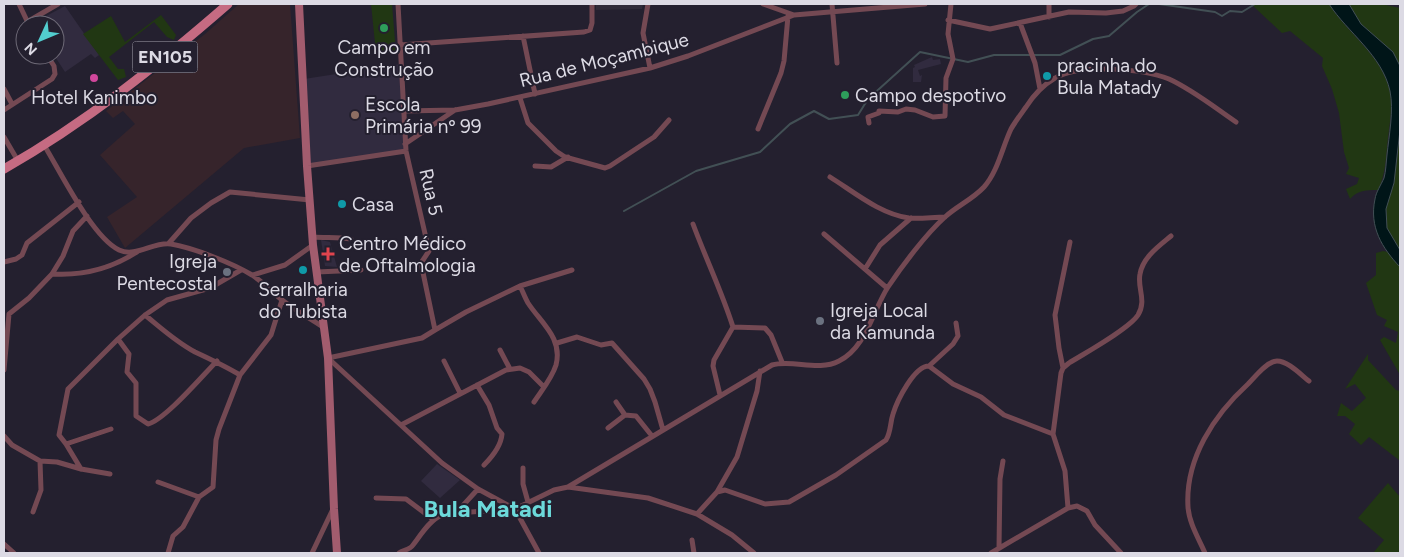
<svg xmlns="http://www.w3.org/2000/svg" width="1404" height="557" font-family="Figtree,sans-serif">
  <rect width="100%" height="100%" fill="#24202f"/>
  <path fill="#302b39" d="M596,4H643L642,9L596,10Z"/>
  <path fill="#36242b" d="M239,4H290L300,138L244,148L125,248L107,217L137,197L100,155L135,124L123,111L113,118L106,111L205,34Z"/>
  <path fill="#312b3f" d="M65,6L99,55L95,58L91,54L65,72L54,55L55,25H36L35,22Z
    M932,57L933,60L940,59L941,64L918,70L920,76L922,75L921,82H913V68L915,67L914,65Z
    M401,64L406,151L307,166L304,79Z
    M321,240L330,242L337,267L325,266Z
    M437,464L460,480L440,498L421,481Z"/>
  <path fill="#213713" d="M371,4H392L396,53H376Z
    M1251,4H1329C1347,33 1380,54 1389,88C1393,104 1390,122 1388,138C1386,156 1386,174 1378,190C1366,190 1358,190 1350,199L1346,189L1357,184L1359,178L1346,174L1349,168L1344,152L1339,113L1332,89L1322,66L1323,58L1290,31L1282,33Z
    M1349,4H1381L1400,8V66L1392,51L1361,24Z
    M161,15L176,35L174,40L167,37L154,22L109,57L118,69H124L126,77L118,80L83,34L111,16L125,42Z
    M1400,130V250L1387,228L1386,209L1394,183Z
    M1383,251L1388,252L1400,267V375L1380,340L1384,337L1396,343L1398,332L1384,326L1387,320L1377,315L1366,283L1376,275V253Z
    M1368,354V360L1396,390L1400,391V465L1399,460L1369,437L1361,445L1349,434L1355,424L1345,416H1337L1341,403L1352,411L1366,398L1355,384L1345,389Z
    M1388,483L1400,497V553H1373L1384,540L1358,518Z"/>
  <path fill="#001518" stroke="#425055" d="M1329,4H1349L1361,24L1393,52L1400,66V130L1394,183L1386,209L1387,228L1400,250V267C1382,248 1369,227 1375,199C1376,192 1381,185 1384,178C1386,171 1386,163 1387,155C1389,135 1394,111 1390,91C1382,55 1348,33 1329,4Z"/>
  <g fill="none" stroke-linecap="round" stroke-linejoin="round">
    <path stroke="#425055" stroke-width="2" d="M1159,4L1215,12L1222,16L1230,11L1242,12L1255,4
      M624,211L696,171L760,152L790,124L814,111L829,119L858,115L868,99L920,52L968,62L994,55H1060L1093,39L1109,36L1137,12L1149,4"/>
    <path stroke="#744953" stroke-width="5" d="M19,4L29,25
      M648,4L643,33L650,68
      M763,4L794,15
      M832,4L837,63
      M1049,17V4
      M948,20L990,29L1069,12L1106,13L1123,11L1134,6L1136,4
      M27,22L58,4
      M1020,23L1035,63L1040,89
      M523,36L535,94
      M400,45L584,32L590,30L592,23V4
      M4,89L12,104
      M520,98L528,123L556,151L565,157L605,168L610,166L654,137L669,120
      M4,110L52,79L55,74L54,66L47,55
      M404,111L455,110L488,104L650,68L688,56L794,15L925,4
      M869,123L868,117L879,113V111L898,112L906,109L915,110L933,117L945,116L946,78L953,59L948,34L951,4
      M758,129L781,73L784,61L788,16
      M4,137L18,161
      M405,144L455,110
      M44,145C60,171 92,237 119,250C136,258 154,241 171,244C194,248 232,263 252,275C263,282 272,292 282,300C295,310 309,318 323,327
      M307,166L406,151
      M535,166L551,167L568,157
      M830,177C854,192 880,214 909,218C921,219 933,217 945,217
      M693,224C706,259 722,292 733,327
      M824,234L887,288
      M313,237C326,238 339,237 351,239
      M169,243L191,218L211,203L230,192L310,200
      M4,262L16,259L22,255L27,243L79,202
      M865,269L880,245L911,218
      M317,272L361,270
      M52,274C82,276 112,268 137,252
      M253,275L285,265L313,245
      M520,286C523,292 525,298 528,303C541,323 563,338 556,365C552,378 542,390 534,402
      M145,315C161,328 176,342 195,352C210,359 225,366 240,375
      M733,327L765,328L771,335L782,362
      M435,330L466,312L520,286L572,270
      M118,339L129,354L127,372L136,383V416L148,424C165,420 203,375 217,361
      M557,343L577,337L601,345L612,343L644,379L650,389L655,402L663,430
      M500,350L510,369
      M328,358L422,338L435,330L421,263L429,251L406,151L398,4
      M328,358L442,463L478,489L515,509L539,553
      M444,361L460,393
      M929,366L953,344L958,336L956,323
      M1063,368L1059,348L1055,315L1070,242
      M4,370L9,314L29,298L52,274L63,256L73,231L87,216
      M477,385L489,405L497,428L502,434C501,446 492,457 484,465
      M720,395L713,366L714,360L733,327
      M616,402L625,415
      M401,425L506,370L520,368L529,372L544,387
      M608,428L625,415L636,416L652,436
      M4,436L12,445L40,461L57,462L81,469L110,474
      M66,444L111,429
      M523,468V484L528,502
      M81,469L66,444L59,435L68,389L118,339L145,315L167,300L210,288L241,270
      M158,482L199,497
      M568,487L772,365C793,359 818,372 839,361C866,348 873,310 888,287C902,266 926,234 945,217C957,206 973,199 984,187C998,171 1002,148 1011,129C1015,122 1021,114 1026,107C1033,96 1043,85 1055,78C1079,63 1144,69 1169,79C1193,90 1214,107 1236,122
      M717,492L737,457L757,391L760,371
      M376,498L406,499L434,520
      M1068,508L1065,471L1053,434L1061,373L1063,368L1069,363C1085,353 1129,329 1138,315C1147,300 1137,288 1140,274C1143,257 1159,246 1171,236
      M33,512L41,490L40,461
      M456,513L515,509L554,490L568,487L648,498L697,514L732,535L754,553
      M697,514L717,492L725,490L765,504L789,502L836,475L886,440C891,432 890,423 893,414C897,401 914,366 929,366L953,384L981,397L1004,415L1053,434
      M692,540L694,553
      M4,544L14,553
      M999,548L1000,479L1003,461
      M168,553L173,536L183,527L199,497L213,487L216,440L219,429L240,375L271,335L282,300
      M312,553L333,509
      M399,553C403,550 410,550 413,545C420,536 429,521 440,516C445,514 450,516 456,513L478,489
      M991,553L1068,508L1077,506L1087,511L1095,525L1121,553
      M1205,553C1199,539 1189,523 1188,507C1185,459 1214,415 1248,384C1255,377 1267,361 1277,361C1288,361 1301,375 1309,381"/>
    <path stroke="#a25c6e" stroke-width="8" d="M299,4L307,166L313,245L328,358L334,509L337,553"/>
    <path stroke="#c56b82" stroke-width="9" d="M4,169C85,123 158,65 228,4"/>
  </g>
  <g fill="#2e9e5b" stroke="#24202f" stroke-width="2">
    <circle cx="384" cy="28" r="5"/>
    <circle cx="845" cy="95" r="5"/>
  </g>
  <g fill="#0f9aa8" stroke="#24202f" stroke-width="2">
    <circle cx="1047" cy="76" r="5"/>
    <circle cx="342" cy="204" r="5"/>
    <circle cx="303" cy="270" r="5"/>
  </g>
  <circle fill="#d1479c" stroke="#24202f" stroke-width="2" cx="94" cy="78" r="5"/>
  <circle fill="#8d6e63" stroke="#24202f" stroke-width="2" cx="355" cy="115" r="5"/>
  <path fill="#e0444e" stroke="#24202f" stroke-width="2" d="M325.5 246.5h5v5h5v5h-5v5h-5v-5h-5v-5h5z"/>
  <g fill="#6b7280" stroke="#24202f" stroke-width="2">
    <circle cx="227" cy="272" r="5"/>
    <circle cx="820" cy="321" r="5"/>
  </g>
  <g text-anchor="middle" dominant-baseline="central" stroke-width="4" stroke-linejoin="round" paint-order="stroke">
    <rect fill="#24202f" stroke="#a5a2ae" stroke-width="1" x="132.5" y="41.5" width="65" height="31" rx="4"/>
    <g font-size="18" font-weight="bold" fill="#dcdae4">
      <text x="165" y="57">EN105</text>
    </g>
    <g font-size="19" fill="#dcdae4" stroke="#24202f" text-anchor="start">
      <text x="384" y="47" text-anchor="middle">Campo em<tspan x="384" dy="22">Construção</tspan></text>
      <text x="1057" y="65">pracinha do<tspan x="1057" dy="22">Bula Matady</tspan></text>
      <text x="855" y="95">Campo despotivo</text>
      <text x="94" y="97" text-anchor="middle">Hotel Kanimbo</text>
      <text x="365" y="104">Escola<tspan x="365" dy="22">Primária nº 99</tspan></text>
      <text x="352" y="204">Casa</text>
      <text x="339" y="243">Centro Médico<tspan x="339" dy="22">de Oftalmologia</tspan></text>
      <text x="217" y="261" text-anchor="end">Igreja<tspan x="217" dy="22">Pentecostal</tspan></text>
      <text x="303" y="289" text-anchor="middle">Serralharia<tspan x="303" dy="22">do Tubista</tspan></text>
      <text x="830" y="310">Igreja Local<tspan x="830" dy="22">da Kamunda</tspan></text>
    </g>
    <g font-size="19" fill="#dcdae4" stroke="#24202f">
      <text transform="translate(604 60) rotate(-14)">Rua de Moçambique</text>
      <text transform="translate(431 192) rotate(77)">Rua 5</text>
    </g>
    <g font-size="24" font-weight="bold" fill="#6cd9da" stroke="#24202f">
      <text x="488" y="508">Bula Matadi</text>
    </g>
  </g>
  <rect width="1404" height="557" fill="none" stroke="#dcdae4" stroke-width="10"/>
  <g transform="translate(40 40) rotate(226)"><circle r="24" fill="#24202f" stroke="#6e6a77"/>
  <path d="M0-4L9 19L0 12L-9 19Z" fill="#52cdcf"/>
  <text y="-8" font-size="14" font-weight="bold" text-anchor="middle" fill="#dcdae4">N</text>
  </g>
</svg>
